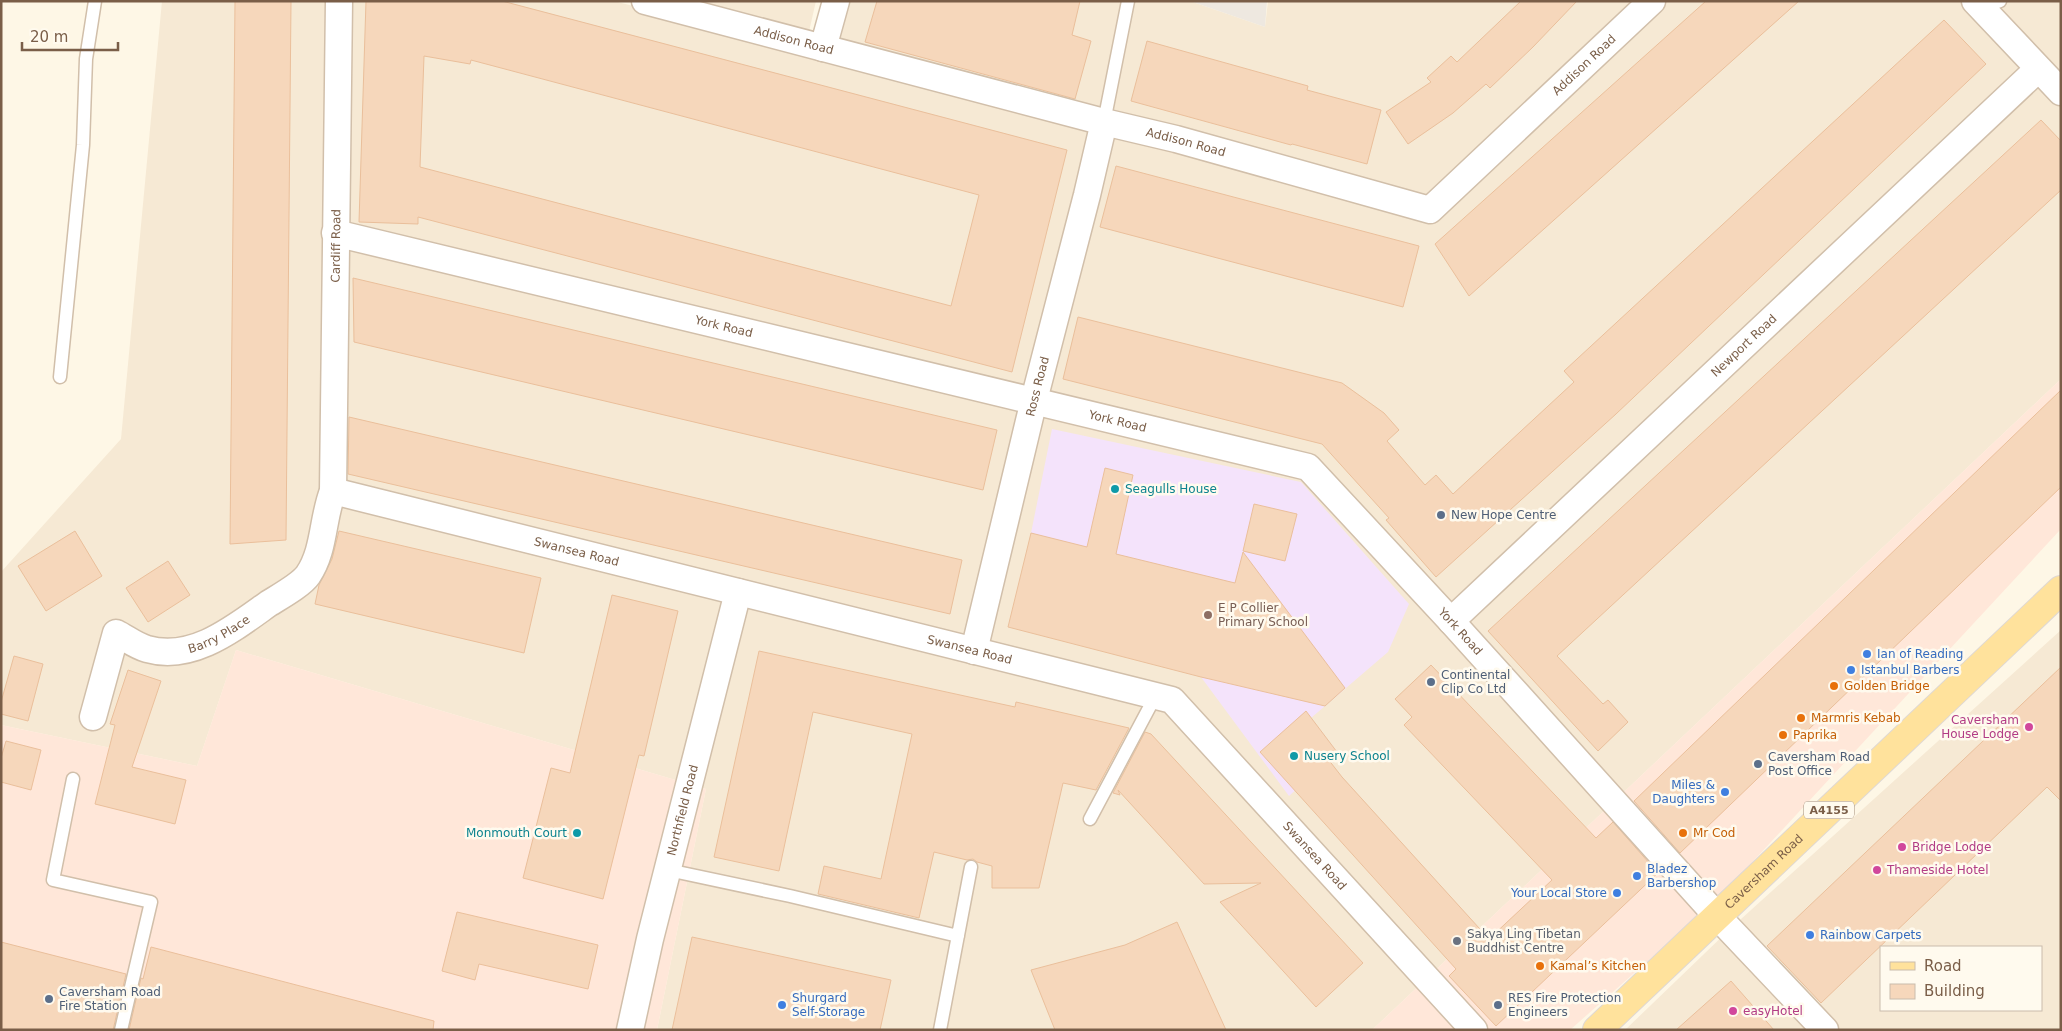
<svg xmlns="http://www.w3.org/2000/svg" width="2062" height="1031" font-family="'DejaVu Sans',sans-serif">
  <rect width="100%" height="100%" fill="#fef7e6"/>
  <path fill="#f6e9d4" fill-rule="evenodd" d="M162,1H614L832,58L848,1H1190L1265,27L1268,1H2061V379L1372,1030H657L706,789L236,650L197,766L1,725V572L121,439Z
    M685,1H816L808,36Z
    M2061,630V1030H1625L1730,929ZM1881,947H2041V1010H1881Z"/>
  <path fill="#ffe7d9" d="M2061,379V529L1720,897L1570,1030H1372Z
    M236,650L706,789L657,1030H1V725L197,766Z"/>
  <path fill="#eee8e0" d="M1190,1H1267L1265,27Z"/>
  <path fill="#f4e3fb" d="M1052,429L1301,482L1409,604L1388,652L1311,718L1337,752L1289,796L1201,677L1031,533Z"/>
  <path fill="#f6d7bb" stroke="#eabf9b" fill-rule="evenodd" d="M235,1H291L286,540L230,544Z
    M366,1H502L1067,150L1012,372L418,217V224L359,222ZM424,56L470,64L471,60L979,195L951,306L420,167Z
    M877,1H1080L1072,35L1091,41L1075,99L865,42Z
    M1521,1H1577L1533,47L1490,88L1486,84L1453,113L1408,144L1386,112L1431,82L1427,78L1451,56L1457,62Z
    M1706,1H1799L1469,296L1435,244Z
    M1944,20L1986,64L1616,414L1436,577L1386,520L1389,518L1322,444L1063,379L1078,317L1342,383L1384,413L1399,430L1387,441L1425,485L1436,475L1453,494L1574,382L1564,371Z
    M1147,41L1308,86L1307,90L1381,110L1367,164L1292,144L1291,145L1131,101Z
    M2041,120L2061,141V190L1557,656L1603,704L1608,700L1628,722L1598,751L1488,631Z
    M1116,166L1419,246L1403,307L1100,227Z
    M353,278L997,430L983,490L354,342Z
    M2061,390V487L1680,853L1634,801Z
    M349,417L962,560L950,614L348,474Z
    M1105,468L1133,475L1116,554L1235,583L1243,552L1345,688L1325,706L1201,677L1008,627L1031,533L1087,547Z
    M1254,504L1297,514L1285,561L1243,551Z
    M75,531L102,576L46,611L18,566Z
    M339,531L541,578L524,653L315,604L319,585L332,559Z
    M168,561L190,595L148,622L126,588Z
    M612,595L678,611L644,756L639,755L603,899L523,878L551,768L570,773Z
    M759,651L1015,707L1016,702L1129,728L1096,790L1063,783L1039,888H992V866L977,862L973,859L967,860L934,852L919,918L818,894L824,866L881,879L912,734L813,712L779,871L714,857Z
    M14,656L43,664L28,721L1,714V702Z
    M1431,665L1596,838L1613,822L1658,873L1496,1026L1449,976L1456,969L1260,752L1306,711L1337,752L1328,759L1342,777L1489,939L1552,880L1404,725L1412,717L1395,699Z
    M2061,667V801L2047,787L1821,1003L1767,946Z
    M128,670L161,681L132,767L186,780L175,824L95,804L115,725L110,724Z
    M1145,732L1151,734L1363,963L1316,1007L1220,902L1261,883L1204,884L1118,790L1120,795L1113,793Z
    M6,741L41,750L31,790L1,782V758Z
    M457,912L598,945L588,989L479,964L475,980L442,971Z
    M1177,922L1226,1030H1055L1031,970L1125,945Z
    M692,937L891,980L880,1030H672Z
    M1,942L126,974L113,1030H1Z
    M151,947L434,1021L433,1030H129L141,978L143,979Z
    M1731,981L1774,1030H1676Z"/>
  <g fill="none" stroke-linecap="round" stroke-linejoin="round">
    <g stroke="#d1bfaa" stroke-width="15">
      <path id="service" d="M1981,8L2000,1
        M1104,122L1128,1
        M60,377L83,145L86,59L95,1
        M73,779L53,880L151,902L121,1030
        M1090,819L1156,695
        M668,870L790,896L958,936
        M940,1030L971,867"/>
    </g>
    <g stroke="#d1bfaa" stroke-width="29">
      <g id="minor">
        <path id="s1" d="M645,1L1104,122L1176,139L1430,210L1652,1"/>
        <path d="M1975,1L2061,92"/>
        <path d="M823,48L836,1"/>
        <path id="s2" d="M335,233L1308,467L1451,621L1718,917L1825,1030"/>
        <path id="s3" d="M333,491L1172,700L1474,1030"/>
        <path id="s4" d="M1451,621L2038,69"/>
        <path id="s5" d="M974,651L1034,400L1087,195L1104,122"/>
        <path id="s6" d="M93,717L116,633C126,638 136,646 147,649C192,662 233,629 268,604C279,597 301,585 308,575C325,550 322,519 333,491L339,1"/>
        <path id="s7" d="M630,1030L650,939L738,592"/>
      </g>
    </g>
    <g stroke="#dfd8d3" stroke-width="30">
      <g id="primary">
        <path id="s8" d="M1597,1030L2061,590"/>
      </g>
    </g>
    <use href="#service" stroke="#fff" stroke-width="12"/>
    <use href="#minor" stroke="#fff" stroke-width="26"/>
    <use href="#primary" stroke="#ffe29c" stroke-width="28"/>
  </g>
  <g fill="#0f9aa8" stroke="#fffaee" stroke-width="2">
    <circle cx="1115" cy="489" r="5"/>
    <circle cx="1294" cy="756" r="5"/>
    <circle cx="577" cy="833" r="5"/>
  </g>
  <g fill="#5c6f8a" stroke="#fffaee" stroke-width="2">
    <circle cx="1441" cy="515" r="5"/>
    <circle cx="1431" cy="682" r="5"/>
    <circle cx="1758" cy="764" r="5"/>
    <circle cx="49" cy="999" r="5"/>
    <circle cx="1498" cy="1005" r="5"/>
  </g>
  <circle fill="#8d6e63" stroke="#fffaee" stroke-width="2" cx="1208" cy="615" r="5"/>
  <g fill="#3f7fe0" stroke="#fffaee" stroke-width="2">
    <circle cx="1867" cy="654" r="5"/>
    <circle cx="1851" cy="670" r="5"/>
    <circle cx="1725" cy="792" r="5"/>
    <circle cx="1637" cy="876" r="5"/>
    <circle cx="1617" cy="893" r="5"/>
    <circle cx="1810" cy="935" r="5"/>
    <circle cx="782" cy="1005" r="5"/>
  </g>
  <g fill="#e8710a" stroke="#fffaee" stroke-width="2">
    <circle cx="1834" cy="686" r="5"/>
    <circle cx="1801" cy="718" r="5"/>
    <circle cx="1783" cy="735" r="5"/>
    <circle cx="1683" cy="833" r="5"/>
    <circle cx="1540" cy="966" r="5"/>
  </g>
  <g fill="#d1479c" stroke="#fffaee" stroke-width="2">
    <circle cx="2029" cy="727" r="5"/>
    <circle cx="1902" cy="847" r="5"/>
    <circle cx="1877" cy="870" r="5"/>
    <circle cx="1733" cy="1011" r="5"/>
  </g>
  <circle fill="#6b7280" stroke="#fffaee" stroke-width="2" cx="1457" cy="941" r="5"/>
  <g text-anchor="middle" dominant-baseline="central" stroke-width="5" stroke-linejoin="round" paint-order="stroke">
    <rect fill="#fffaee" stroke="#a28d7a" stroke-width="1" x="1804" y="801.5" width="50" height="17" rx="4"/>
    <g font-size="11" font-weight="bold" fill="#7a5e48">
      <text x="1829" y="810">A4155</text>
    </g>
    <g font-size="12" fill="#7a5e48" stroke="#fffaee">
      <text stroke="none"><textPath href="#s1" startOffset="154">Addison Road</textPath></text>
      <text stroke="none"><textPath href="#s1" startOffset="1024">Addison Road</textPath></text>
      <text stroke="none"><textPath href="#s1" startOffset="559">Addison Road</textPath></text>
      <text stroke="none"><textPath href="#s6" startOffset="639">Cardiff Road</textPath></text>
      <text stroke="none"><textPath href="#s2" startOffset="400">York Road</textPath></text>
      <text stroke="none"><textPath href="#s4" startOffset="402">Newport Road</textPath></text>
      <text stroke="none"><textPath href="#s5" startOffset="272">Ross Road</textPath></text>
      <text stroke="none"><textPath href="#s2" startOffset="805">York Road</textPath></text>
      <text stroke="none"><textPath href="#s3" startOffset="251">Swansea Road</textPath></text>
      <text stroke="none"><textPath href="#s2" startOffset="1225">York Road</textPath></text>
      <text stroke="none"><textPath href="#s6" startOffset="198">Barry Place</textPath></text>
      <text stroke="none"><textPath href="#s3" startOffset="656">Swansea Road</textPath></text>
      <text stroke="none"><textPath href="#s7" startOffset="226">Northfield Road</textPath></text>
      <text stroke="none"><textPath href="#s3" startOffset="1076">Swansea Road</textPath></text>
      <text stroke="none"><textPath href="#s8" startOffset="230">Caversham Road</textPath></text>
    </g>
    <g font-size="12" fill="#0d838f" stroke="#fffaee" text-anchor="start">
      <text x="1125" y="489">Seagulls House</text>
      <text x="1304" y="756">Nusery School</text>
      <text x="567" y="833" text-anchor="end">Monmouth Court</text>
    </g>
    <g font-size="12" fill="#4e5e75" stroke="#fffaee" text-anchor="start">
      <text x="1451" y="515">New Hope Centre</text>
      <text x="1441" y="675">Continental<tspan x="1441" dy="14">Clip Co Ltd</tspan></text>
      <text x="1768" y="757">Caversham Road<tspan x="1768" dy="14">Post Office</tspan></text>
      <text x="59" y="992">Caversham Road<tspan x="59" dy="14">Fire Station</tspan></text>
      <text x="1508" y="998">RES Fire Protection<tspan x="1508" dy="14">Engineers</tspan></text>
    </g>
    <g font-size="12" fill="#785e54" stroke="#fffaee" text-anchor="start">
      <text x="1218" y="608">E P Collier<tspan x="1218" dy="14">Primary School</tspan></text>
    </g>
    <g font-size="12" fill="#366cbe" stroke="#fffaee" text-anchor="start">
      <text x="1877" y="654">Ian of Reading</text>
      <text x="1861" y="670">Istanbul Barbers</text>
      <text x="1715" y="785" text-anchor="end">Miles &amp;<tspan x="1715" dy="14">Daughters</tspan></text>
      <text x="1647" y="869">Bladez<tspan x="1647" dy="14">Barbershop</tspan></text>
      <text x="1607" y="893" text-anchor="end">Your Local Store</text>
      <text x="1820" y="935">Rainbow Carpets</text>
      <text x="792" y="998">Shurgard<tspan x="792" dy="14">Self-Storage</tspan></text>
    </g>
    <g font-size="12" fill="#c56008" stroke="#fffaee" text-anchor="start">
      <text x="1844" y="686">Golden Bridge</text>
      <text x="1811" y="718">Marmris Kebab</text>
      <text x="1793" y="735">Paprika</text>
      <text x="1693" y="833">Mr Cod</text>
      <text x="1550" y="966">Kamal’s Kitchen</text>
    </g>
    <g font-size="12" fill="#b23c85" stroke="#fffaee" text-anchor="start">
      <text x="2019" y="720" text-anchor="end">Caversham<tspan x="2019" dy="14">House Lodge</tspan></text>
      <text x="1912" y="847">Bridge Lodge</text>
      <text x="1887" y="870">Thameside Hotel</text>
      <text x="1743" y="1011">easyHotel</text>
    </g>
    <g font-size="12" fill="#5b616d" stroke="#fffaee" text-anchor="start">
      <text x="1467" y="934">Sakya Ling Tibetan<tspan x="1467" dy="14">Buddhist Centre</tspan></text>
    </g>
  </g>
  <rect width="2062" height="1031" fill="none" stroke="#7a5e48" stroke-width="5"/>
  <rect x="1880" y="946" width="162" height="65" fill="#fffaee" stroke="#cabcac"/>
  <rect x="1890" y="962" width="25" height="8" fill="#ffe29c" stroke="#cabcac"/>
  <text x="1924" y="971" font-size="15" fill="#7a5e48">Road</text>
  <rect x="1890" y="984" width="25" height="15" fill="#f6d7bb" stroke="#cabcac"/>
  <text x="1924" y="996" font-size="15" fill="#7a5e48">Building</text>
  <path d="M22 42v8h96v-8" fill="none" stroke="#7a5e48" stroke-width="2.5"/>
  <text x="30" y="42" font-size="15" fill="#7a5e48" stroke="#fffaee" stroke-width="4" paint-order="stroke">20 m</text>
</svg>
